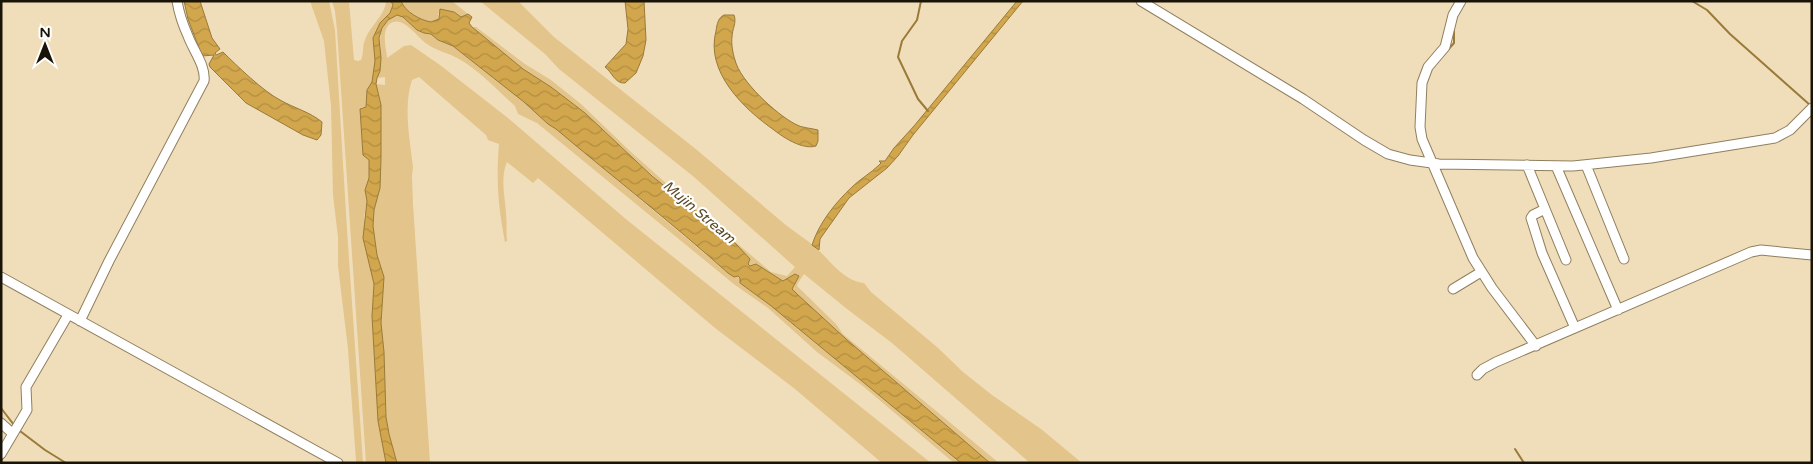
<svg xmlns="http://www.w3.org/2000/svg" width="1813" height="464" font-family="'Varela Round',sans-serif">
  <defs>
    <pattern id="water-waves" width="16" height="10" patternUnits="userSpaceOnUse" patternTransform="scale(1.25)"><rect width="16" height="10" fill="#d1a64c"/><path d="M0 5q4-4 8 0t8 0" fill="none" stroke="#b38e41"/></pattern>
  </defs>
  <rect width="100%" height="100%" fill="#f0debb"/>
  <path fill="#e3c48a" d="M310,1H329L335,30L347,230L363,463H356V461L348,349L338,266V237L333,195L331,106L324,41Z
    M332,1H349L354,60L358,61L361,60C364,53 362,47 365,40C369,27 386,14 386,1H391L393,5L390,13L380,23L373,38L375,61L372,82L367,90L366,107H362L360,109L363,155L369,160V178L365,190L367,201L364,217L374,284L372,316L378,421L386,463H366L337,30L335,11Z
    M401,1H452L468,14L461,17L454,12L438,13L439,19L431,22C420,20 405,12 401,1Z
    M480,1H518L554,37L697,150L787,226C796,233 806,239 815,247C830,260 843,281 864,283L871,292L937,347L963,372L992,395L1041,429L1082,463H1030L892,343L847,309L804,274L798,283L797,286L836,324L843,334L999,463H990L846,339L797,294L792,289L798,276L795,274L784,281L756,264L750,266L585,113L551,87L523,69L472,27H476L525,64L551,80L581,104L631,152L677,193L771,272L787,276L795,267L694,177L559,69L545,54Z
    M397,15L403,17L417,30L424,33L431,34L438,40L453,46L524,102L548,124L556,129L728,273L740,278V283L770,305L961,463H954L864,387L817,352L768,308L735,285L537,123L518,114L515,106C497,90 480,71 459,59C449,53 437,51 427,44C418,38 405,18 393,22C380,27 386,47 387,58L404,46L411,45L440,65L508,118L627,220L931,463H882L795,389L715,328L538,178L533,183L507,162C500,178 505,197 506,213C507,222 506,232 507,241L505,242C498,206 496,180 499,144L488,140L486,135L419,77L412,80C403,107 410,140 413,167L412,176L413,204L430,463H397L389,434L386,417L384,352L381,323L384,277L377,255L373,226L374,210L380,188L381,158V105L376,84L385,85V77L377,78C388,56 368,28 397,15Z"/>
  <path fill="url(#water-waves)" stroke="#9a7a38" d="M184,1H200L212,38L220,49L215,53L216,55L223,52C237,66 263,91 280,100C294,108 310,112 322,122L321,135L317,140L303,135L246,103L210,67L209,64L214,55L202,56L188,19Z
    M391,1H401C405,12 420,20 431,22L439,19L440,9L454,12L461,17L468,14L472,17L469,23L472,27L523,69L551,87L585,113L652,176L736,244L750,259L748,264L750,266L756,264L783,281L795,274L799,276L792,289L797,294L846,339L990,463H961L770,305L740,283V278L738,276L734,277L728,273C672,223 613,177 556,129L548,124L524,102L453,46L438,40L431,34L424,33L417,30L403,17L397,15L388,20L382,28L379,38L381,58L380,71L377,78L376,84L381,105V158L380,188L374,210L373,226L377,255L384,277L381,323L384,352L386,417L389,434L397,463H386L378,421L372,316L374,284L363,238L367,201L365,190L369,178V160L363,155L360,109L366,107L367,90L372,82L375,61L373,38L380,23L390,13L393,5Z
    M625,1H644L646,40L643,56L636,73L625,83C615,84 612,72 605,67L626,44L628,29Z
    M1017,1H1023L913,135L898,156L887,168L849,198L820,239L819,250L812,245C819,223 835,203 852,187C860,179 871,173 879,165L881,163L879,161H885L894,148L914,126Z
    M724,15H734C737,23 732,29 732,37C731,44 733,54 735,60C740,81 776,114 795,124C801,128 811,128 818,130V141L816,146C803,150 784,138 774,130C744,109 705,72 716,31C717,24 718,18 724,15Z"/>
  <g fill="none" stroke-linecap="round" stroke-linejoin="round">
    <path stroke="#9a7a38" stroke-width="2" d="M921,1L917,20L902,41L898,57L918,99L928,111
      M1692,1L1707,10L1730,34L1810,105
      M1446,52L1454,43V27
      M1,408L14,425
      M19,432L20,431L45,450L66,463
      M1515,449L1524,463
      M1,462L4,455"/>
    <g stroke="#907f5f" stroke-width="11">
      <path id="minor" d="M1141,1L1303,99L1364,140L1388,154L1410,160L1439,164L1573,166L1651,158L1775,138L1790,130L1812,108
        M1461,1L1453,15L1445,47L1428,67L1422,83L1420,127L1422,139L1473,258L1492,288L1536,346
        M1527,165L1566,260
        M1586,165L1624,259
        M1556,166L1618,310
        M1545,209L1533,215L1531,218L1532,221L1542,253L1575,328
        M1,277L338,463
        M1453,289L1481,272
        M80,321L109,261L204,81C206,66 193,50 188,36C183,25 179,13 177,1
        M1477,375L1483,369L1496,362L1751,252L1761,250L1812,255
        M1,423L12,433
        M1,454L27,410L26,387L68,315"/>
    </g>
    <use href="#minor" stroke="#fff" stroke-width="9"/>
  </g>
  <g text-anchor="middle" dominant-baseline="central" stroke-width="4.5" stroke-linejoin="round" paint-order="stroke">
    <g font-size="14" font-style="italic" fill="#594721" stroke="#fff">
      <text transform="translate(699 212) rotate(40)">Mujin Stream</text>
    </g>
  </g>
  <rect width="1813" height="464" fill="none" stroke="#1a1408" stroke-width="5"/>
  <g transform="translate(45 45)" stroke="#ffffff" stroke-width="4" paint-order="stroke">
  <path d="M0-4L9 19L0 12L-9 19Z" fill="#1a1408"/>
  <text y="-8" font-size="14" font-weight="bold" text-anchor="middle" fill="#1a1408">N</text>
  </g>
</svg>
